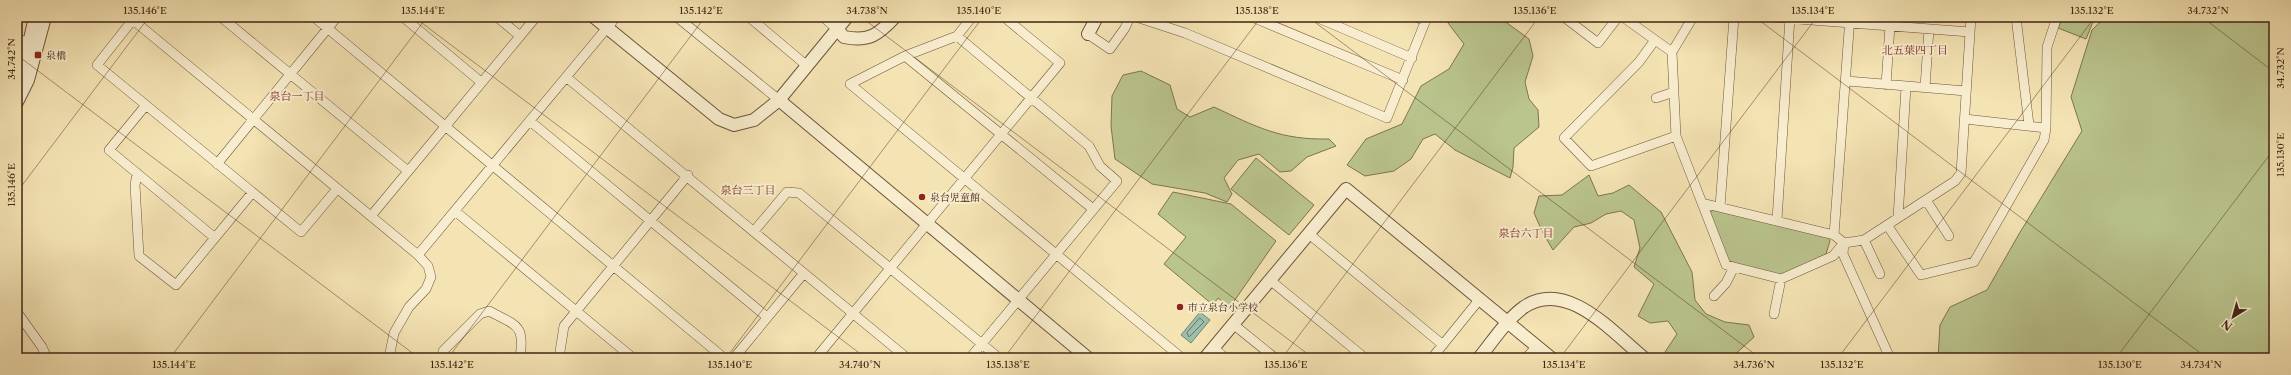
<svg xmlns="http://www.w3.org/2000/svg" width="2291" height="375" font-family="'Libre Caslon Text','Noto Serif JP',serif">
  <rect width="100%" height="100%" fill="#f4e3b3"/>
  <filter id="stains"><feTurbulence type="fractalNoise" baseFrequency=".005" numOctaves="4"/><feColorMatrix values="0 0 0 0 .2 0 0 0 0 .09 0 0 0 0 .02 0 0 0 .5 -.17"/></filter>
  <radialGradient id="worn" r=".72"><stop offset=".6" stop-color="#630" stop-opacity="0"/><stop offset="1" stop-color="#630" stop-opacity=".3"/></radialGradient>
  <path fill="#bac48d" stroke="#7e7450" d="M1449,17H1499L1529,39L1533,56L1525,82L1529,99L1538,110L1539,127L1514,148L1513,167L1510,178L1455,150L1435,134L1423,139L1411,159L1394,171L1365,176L1347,165L1366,139L1402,124L1421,86L1449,69L1464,44L1448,23Z
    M2063,17H2095L2086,39L2058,28Z
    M2105,17H2274V125L2272,126L2274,129V358H1938L1940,325L1950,307L1987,290L2019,234L2082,131L2071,97L2092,30Z
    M1141,71L1170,85L1177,109L1190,117L1214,107C1257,127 1280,140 1329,139L1336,146L1307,157L1291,171L1280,172L1259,154L1238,160L1224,178L1232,194L1227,202L1205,193L1152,184L1115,159L1111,126L1112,96L1123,75Z
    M1256,158L1314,205L1289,235L1231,189Z
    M1589,175L1598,196L1613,193L1629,185L1661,212L1692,272L1695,300L1706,314L1725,322L1749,325L1754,337L1731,358H1668L1665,352L1677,334L1668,321L1650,323L1638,316L1654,284L1634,267L1640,248L1634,220L1621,211L1606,214L1591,223L1574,227L1553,250L1543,233L1534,213L1539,196L1562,195Z
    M1173,192L1231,204L1276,241L1230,307L1218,298L1213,305L1164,264L1186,237L1158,214Z
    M1714,208L1826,234L1830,241L1826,254L1782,275L1726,262L1709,214Z"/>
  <path fill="#9cbeac" stroke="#78816f" d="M1200,312L1210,320L1191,343L1181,335Z"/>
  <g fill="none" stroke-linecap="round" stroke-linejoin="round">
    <path stroke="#707260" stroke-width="1" d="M1200,318L1204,322L1189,337L1187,333Z"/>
    <g stroke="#6f543c" stroke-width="8">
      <path id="pedestrian" d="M1214,347L1227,358"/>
    </g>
    <g stroke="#6f543c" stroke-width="10">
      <path id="minor" d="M135,17L97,65L301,232L337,189
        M221,17L408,171
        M314,17L724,358
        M403,17L481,82
        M497,17L520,36
        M677,17L779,100
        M749,17L806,65
        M823,17L837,29
        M972,17L957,36L905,56L850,84L1182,358
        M1136,17L1185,33L1387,118L1427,17
        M1252,17L1403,80
        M1316,17L1412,58
        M1416,17L1426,21
        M1564,17L1598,43L1618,17
        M1623,17L1672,52L1676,136L1726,265L1781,279L1833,256L1844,243L1864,240L1955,181L1961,173L1971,17
        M1772,17L1970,32
        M2016,17L2029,125
        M133,20L418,255L428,266L431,277L426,289L409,307L394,333L389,358
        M1088,34L1110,49L1125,28L1130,17
        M957,36L1089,146L1100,166L1117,181L970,358
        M1655,40L1639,62L1564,138L1591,166L1676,136
        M17,45L19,40L29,42
        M1672,52L1693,17
        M905,56L1093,209
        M566,77L907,358
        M1847,81L1966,91
        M1886,85L1890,26
        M1925,87L1929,29
        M1656,98L1674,92
        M146,105L109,150L215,238
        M1965,119L2046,128
        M530,121L767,317
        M217,164L337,17
        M137,173L135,185L139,256L176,285L252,193
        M1926,200L1949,236
        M1702,203L1834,235L1844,243L1843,254L1890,358
        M1720,207L1734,17
        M455,211L633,358
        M371,216L536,17
        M1898,218L1906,87
        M1777,220L1790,17
        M1887,225L1921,275L1974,262L2044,140L2046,128L2047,47L2057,17
        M755,230L787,192L799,193L999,358
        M1309,234L1443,345
        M1834,235L1850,17
        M1864,240L1880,274
        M418,255L616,17
        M1270,280L1365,358
        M1714,296L1726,283L1734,267
        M17,312L42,347L47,358
        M1774,314L1781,279
        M1233,324L1275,358
        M442,358L443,351L480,314L489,311C517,326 525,324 520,358
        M559,358L564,326L688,175
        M734,358L804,273
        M816,358L1060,63L1004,17
        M1432,358L1479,300
        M1526,358L1537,346"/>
    </g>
    <g stroke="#6f543c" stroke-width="14">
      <path id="tertiary" d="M594,17L719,119L734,125L754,120L779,100L847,17
        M837,29L844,37C869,42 878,35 895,17
        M1088,34L1097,17
        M17,82L27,52L35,17
        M779,100L1088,358
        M17,102L28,80L45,17
        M1205,358L1346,189L1551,358
        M1479,358C1493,341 1506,320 1524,307C1567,278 1613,333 1644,358"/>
    </g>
    <use href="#pedestrian" stroke="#f8edce" stroke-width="7"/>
    <use href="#minor" stroke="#f8edce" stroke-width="9"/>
    <use href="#tertiary" stroke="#f8edce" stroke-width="12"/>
  </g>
  <path fill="none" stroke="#432514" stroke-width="1" stroke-opacity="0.45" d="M414,17L866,358M861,17L1313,358M1308,17L1760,358M1755,17L2207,358M2202,17L2274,72M17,55L419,358M17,192L149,17M170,358L427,17M448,358L705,17M726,358L983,17M1004,358L1261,17M1282,358L1539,17M1560,358L1817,17M1838,358L2095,17M2116,358L2274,149"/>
  <g fill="#8f2418" stroke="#f8edce" stroke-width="1.5">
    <rect x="34" y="51" width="8" height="8" rx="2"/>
    <circle cx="922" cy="197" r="4"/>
    <circle cx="1180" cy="307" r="4"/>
  </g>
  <g text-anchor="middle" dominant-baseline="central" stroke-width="4" stroke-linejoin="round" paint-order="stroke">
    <g font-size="10" fill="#432514" stroke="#f8edce" text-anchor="start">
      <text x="46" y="55">泉橋</text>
      <text x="930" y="197">泉台児童館</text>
      <text x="1188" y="307">市立泉台小学校</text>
    </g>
    <g font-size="11" fill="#7a1f14" stroke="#f8edce">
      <text x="1915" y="50">北五葉四丁目</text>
      <text x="297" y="96">泉台一丁目</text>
      <text x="748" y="190">泉台三丁目</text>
      <text x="1526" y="233">泉台六丁目</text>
    </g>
  </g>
  <rect width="2291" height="375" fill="none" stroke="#f4e3b3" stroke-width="44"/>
  <g transform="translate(2233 317) rotate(217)" stroke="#f8edce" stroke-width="3" paint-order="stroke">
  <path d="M0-3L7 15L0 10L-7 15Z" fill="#432514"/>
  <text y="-6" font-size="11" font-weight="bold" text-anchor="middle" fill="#432514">N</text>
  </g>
  <rect x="22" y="22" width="2247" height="331" fill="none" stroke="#432514" stroke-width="1.5"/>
  <g font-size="10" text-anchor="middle" fill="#432514">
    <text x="145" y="14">135.146°E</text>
    <text x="423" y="14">135.144°E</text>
    <text x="701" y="14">135.142°E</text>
    <text x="867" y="14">34.738°N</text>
    <text x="979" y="14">135.140°E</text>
    <text x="1257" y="14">135.138°E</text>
    <text x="1535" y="14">135.136°E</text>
    <text x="1813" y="14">135.134°E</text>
    <text x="2092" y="14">135.132°E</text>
    <text x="2208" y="14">34.732°N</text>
    <text transform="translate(11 59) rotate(-90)" y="4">34.742°N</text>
    <text transform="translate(2280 68) rotate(-90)" y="4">34.732°N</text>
    <text transform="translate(2280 155) rotate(-90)" y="4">135.130°E</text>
    <text transform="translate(11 185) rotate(-90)" y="4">135.146°E</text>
    <text x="174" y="368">135.144°E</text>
    <text x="452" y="368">135.142°E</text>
    <text x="730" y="368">135.140°E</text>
    <text x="860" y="368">34.740°N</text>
    <text x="1008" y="368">135.138°E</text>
    <text x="1286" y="368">135.136°E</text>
    <text x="1564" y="368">135.134°E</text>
    <text x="1754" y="368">34.736°N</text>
    <text x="1842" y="368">135.132°E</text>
    <text x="2120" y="368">135.130°E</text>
    <text x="2201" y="368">34.734°N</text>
  </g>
  <rect width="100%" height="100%" filter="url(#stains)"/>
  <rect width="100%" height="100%" fill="url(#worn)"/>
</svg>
